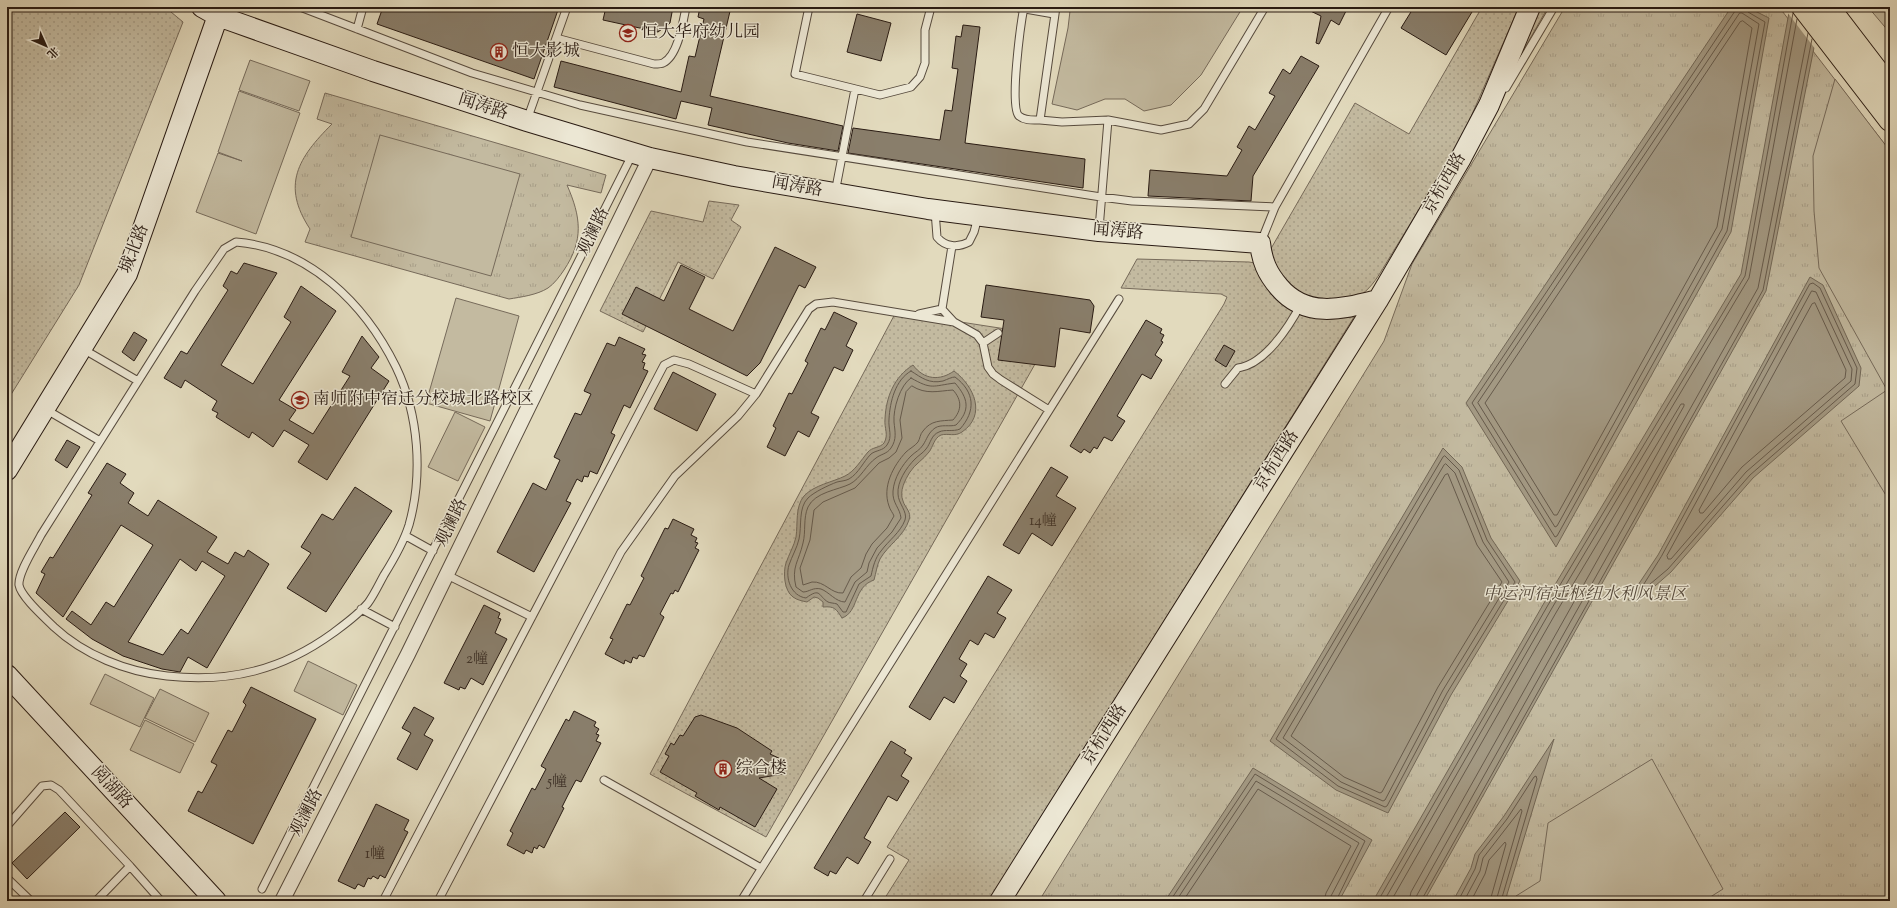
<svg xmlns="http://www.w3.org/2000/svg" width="1897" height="908" font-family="'Sorts Mill Goudy','Noto Serif SC',serif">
  <defs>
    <pattern id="grass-dots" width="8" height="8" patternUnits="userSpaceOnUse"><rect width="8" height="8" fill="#c3baa0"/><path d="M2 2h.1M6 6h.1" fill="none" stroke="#a89f89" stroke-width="1.8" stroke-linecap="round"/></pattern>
    <pattern id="park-tufts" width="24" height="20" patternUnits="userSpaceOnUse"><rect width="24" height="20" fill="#c3baa0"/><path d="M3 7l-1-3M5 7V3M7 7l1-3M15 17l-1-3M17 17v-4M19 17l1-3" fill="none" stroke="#a89f89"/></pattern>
  </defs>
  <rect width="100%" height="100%" fill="#e2dabd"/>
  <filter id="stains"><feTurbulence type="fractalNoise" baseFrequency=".005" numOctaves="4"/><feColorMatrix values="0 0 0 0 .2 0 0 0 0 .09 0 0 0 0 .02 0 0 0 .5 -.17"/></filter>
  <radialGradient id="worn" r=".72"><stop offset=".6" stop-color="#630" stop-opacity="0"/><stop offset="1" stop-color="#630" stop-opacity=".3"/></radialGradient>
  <path fill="url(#grass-dots)" stroke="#766a5a" d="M7,7H165L183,22L79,285L7,401Z
    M1482,7H1519L1459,144L1385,265C1379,275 1372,287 1362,294C1353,299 1345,300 1335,300C1325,300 1313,300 1304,295C1288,286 1275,269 1269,252L1355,103L1409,134Z
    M1535,7H1548L1506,81Z
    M709,201L739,205L731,220L741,227L713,279L678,262L643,332L600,311L651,211L703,222Z
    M1137,259L1249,262L1255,263L1318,318L1354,317L989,901H883L909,860L887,847L1224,304L1227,297L1221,294L1121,288Z
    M896,312L1051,336L766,837L650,774Z"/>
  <path fill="url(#park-tufts)" stroke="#766a5a" d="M1565,7H1779L1890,151V901H1039L1384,341L1412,264Z
    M325,93L606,175L601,193L567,185C581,217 584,240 564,270C560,276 554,284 548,288C537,295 521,297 509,299L305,242L310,229C281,185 298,158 332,124L317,119Z"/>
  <path fill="#c3baa0" stroke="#766a5a" d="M1054,7H1243L1201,75L1171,105L1144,111L1125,99H1105L1077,110L1052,104L1068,28L1070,11Z
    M1868,7H1885L1890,10V33Z
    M250,60L310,81L299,111L239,90Z
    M1835,79L1890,151V502L1841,421L1887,390L1819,268L1814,211L1813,156Z
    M239,91L300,113L256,234L196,212L218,153L242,161L218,152Z
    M380,135L520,174L491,276L351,237Z
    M456,298L519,316L490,421L426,403Z
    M455,412L485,427L458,481L428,467Z
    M308,661L357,685L343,715L294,691Z
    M105,674L154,698L140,727L90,704Z
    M160,689L209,713L195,742L145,718Z
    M145,720L194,744L180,773L130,750Z
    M1652,759L1723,889L1704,901H1515L1516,896L1540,881L1548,823Z"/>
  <path fill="#a39983" stroke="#726756" d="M1741,7H1747L1769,18L1731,232L1556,547L1466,403L1730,9Z
    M1790,7H1822L1766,291L1424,901H1373L1544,603L1741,274Z
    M1810,277L1823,285L1861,368L1859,386L1753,478L1671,572L1639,600H1628L1658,555Z
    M913,365C924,380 940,381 954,371C974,386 987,415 962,432C955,437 948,433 941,435C934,438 933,447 929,452C923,460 915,464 910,472C905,480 899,491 903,501C905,508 912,512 909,520C904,536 888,545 880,559C877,565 876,573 874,580C853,587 859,612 842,618C836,609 835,606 823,607V602L818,598L814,597L807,602C802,601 797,600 793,597C784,591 783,572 786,563C789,554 794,546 796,537C798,523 795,507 804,496C814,485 833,482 845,476C855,471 861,460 868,452C872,447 880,448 884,443C889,435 884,428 885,419C886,397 894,377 913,365Z
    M1443,448L1462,467L1491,538L1520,581L1451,695L1388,813L1336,790L1270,741Z
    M1554,739L1505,901H1453L1471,868L1475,854L1504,816Z
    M1253,768L1372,840L1339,901H1165Z"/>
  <path fill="#e2dabd" d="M1788,7H1824L1816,50L1787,12Z"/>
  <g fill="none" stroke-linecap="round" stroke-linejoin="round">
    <path stroke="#665a4b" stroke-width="1" d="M1736,7L1735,11L1472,403L1555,537L1557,536L1727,231L1765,22L1748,12L1747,7
      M1740,13H1742L1759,24L1722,229L1557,526L1555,527L1478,403Z
      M1743,21L1752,28L1717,227L1557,515H1554L1485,403L1740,22Z
      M1810,284L1813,283L1820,288L1857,368L1855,384L1750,475L1668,569L1643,590L1642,587L1661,557Z
      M1812,291L1816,292L1852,369L1851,381L1746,472L1671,559H1668L1667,556Z
      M1815,303L1846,370L1845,378L1742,467L1703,513H1700L1699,510L1812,304Z
      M911,371C922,378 929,384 943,381C948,379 952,377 955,377C975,392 976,411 960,429C953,432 945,429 939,432C931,435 931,443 926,449C923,453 919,455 915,459C906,468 897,482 898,494C898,503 908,512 905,520C900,533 889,540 881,551C875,558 873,567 871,576L859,584L846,612H843L837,604C834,603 830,603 828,602C818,596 821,587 806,598C791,596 785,578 789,565C792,556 797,548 799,539C802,526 798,508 808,498C814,492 829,485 837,482C841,481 845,481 849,479C859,473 863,462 871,454C876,450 883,451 887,445C893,436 888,429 889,419C890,402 895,380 911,371Z
      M911,378C932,390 932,386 955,383C968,398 971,410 956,425C950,427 941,424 935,428C928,433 927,439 923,445C920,450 915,452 911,456C902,465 894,478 893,491C892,503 900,508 901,518L892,532L877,548L869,563L867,572L855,582L845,602C836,602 829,592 821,589C813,587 809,592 803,592L796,587C791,567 799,561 803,543C806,532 803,518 808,507C815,492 838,490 850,484C861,478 866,465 876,458C881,454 887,454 891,448C897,439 895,432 894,422C893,409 900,385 911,378Z
      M912,386C926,395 938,391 953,390C962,400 962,410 953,420C941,421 931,420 923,431C920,434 920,439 918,442C915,446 909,449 906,452C893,466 882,487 889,506C890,510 893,513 894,516L887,528L872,544L866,554L861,568L851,577L843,593C831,594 825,581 812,582C809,583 806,584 803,585L800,568L810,540L814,510L823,502L855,488L879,463L889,458L896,452L902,438L900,420L906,392Z
      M1445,456L1459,470L1487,540L1515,582L1447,693L1387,806L1385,807L1338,786L1276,739L1443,457Z
      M1446,464L1455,473L1483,542L1509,582L1443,690L1385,800L1383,801L1341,782L1283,738L1444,465Z
      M1448,474L1477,545L1502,582L1438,687L1382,792L1380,793L1344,777L1291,736L1445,475Z
      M1170,901L1255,774L1365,841L1336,901
      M1176,901L1256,781L1359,843L1331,896V901
      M1183,901L1258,789L1351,846L1326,893L1324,901
      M1378,901L1548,605L1745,276L1793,13
      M1384,901L1552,608L1749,278L1797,19
      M1391,901L1557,611L1681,404H1684V406L1411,892L1409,901
      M1415,901L1417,895L1758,288L1808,33
      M1421,901L1763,290L1812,39
      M1458,901L1475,869L1479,855L1507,819L1534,777L1536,776L1537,779L1501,901
      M1464,901L1480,871L1483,858L1521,809L1522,811L1496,901
      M1471,901L1485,874L1489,860L1505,842L1506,844L1490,901"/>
  </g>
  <path fill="#897e6b" stroke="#291b13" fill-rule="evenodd" d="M383,7H559L534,79L377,24Z
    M606,7H673L670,23L658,32L603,20Z
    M700,7H731L710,96L843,126L838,151L788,143L708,125L712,108L681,101L676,119L554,87L561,61L681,92L689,56L695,57L704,19L698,17Z
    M1302,7H1348L1339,25L1331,20L1319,44L1316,43L1321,16Z
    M1414,7H1475L1446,55L1401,28Z
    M857,14L891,23L881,61L847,52Z
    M963,25L980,27L965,143L1085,159L1083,188L848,153L853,128L940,140L945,110L952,111L958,69L952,68L956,36L961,37Z
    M1301,56L1319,66L1253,176L1251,201L1148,196L1150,170L1227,176L1242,150L1237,147L1249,126L1255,130L1275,96L1269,93L1283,69L1290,74Z
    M775,247L816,267L805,288L799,285L760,363L747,376L622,314L636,287L664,301L681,265L705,277L689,309L733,331Z
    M244,263L277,273L221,365L253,384L291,322L284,317L301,286L336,311L279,400L296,410L289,420L313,434L350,376L342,372L362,336L379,357L371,368L389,381L327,480L298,462L309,445L284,430L273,447L252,432L249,438L216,417L218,413L212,410L217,401L185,380L181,388L164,378L181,351L187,354L228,290L223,286L231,271L237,274Z
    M986,285L1090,300L1094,306L1090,333L1060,328L1055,367L998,360L1004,320L981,317Z
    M834,312L857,323L846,346L853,350L843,371L834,367L811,413L819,417L809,437L798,431L785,456L767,447L776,428L773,426L789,393L792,394L808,363L805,361L821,328L825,330Z
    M1146,320L1162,329L1160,333L1164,335L1161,341L1163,342L1155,355L1162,360L1151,379L1142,374L1117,416L1125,421L1112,441L1104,437L1097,449L1094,447L1090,453L1084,449L1081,453L1070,446Z
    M134,332L147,340L134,361L122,352Z
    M619,337L645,349L642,354L646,355L642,362L645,363L643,369L648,371L630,408L624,405L611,433L615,435L597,474L590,471L588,477L584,476L582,482L577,479L566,501L571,503L534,572L497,552L533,483L546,490L560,460L554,457L575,413L581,415L591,394L584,391L607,343L615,346Z
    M1224,345L1235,351L1226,367L1215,360Z
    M673,372L716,394L697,431L654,409Z
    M67,440L80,447L67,468L55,460Z
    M107,463L126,474L120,483L134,493L128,503L148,516L158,500L217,537L207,552L228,564L235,552L244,557L248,550L269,564L207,668L188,657L180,672L162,669L123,656L92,639L66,619L72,611L91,625L106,602L114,607L153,545L121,525L63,617L36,593L45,574L41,572L50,557L53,558L92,495L88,493ZM180,559L196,571L202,561L225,576L188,634L181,629L163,655L128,642Z
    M1051,467L1068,477L1056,496L1076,508L1052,546L1032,533L1019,554L1003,545Z
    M355,487L392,511L326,612L287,588L311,553L301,547L322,514L333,520Z
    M673,519L694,529L691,535L697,538L695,542L698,543L695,548L699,550L678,592L675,590L673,594L671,593L660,614L664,617L644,657L639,655L637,659L633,657L631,663L625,660L624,664L605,654L613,639L610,638L627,604L630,605L644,578L641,576L665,528L668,529Z
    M988,576L1012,590L997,613L1006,618L994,638L985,633L978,645L970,640L959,659L967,664L960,676L967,681L954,703L944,697L930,720L909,707Z
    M484,605L500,613L498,618L501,619L495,633L507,639L483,685L471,678L465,689L460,687L459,690L444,683Z
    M251,687L316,719L253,844L188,811L198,791L202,793L217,765L211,762L228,730L232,732L246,705L243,702Z
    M414,707L434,718L424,735L433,740L417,770L397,759L411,733L402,728Z
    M574,711L596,722L594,726L599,729L596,734L599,735L596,741L601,743L581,782L576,780L568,795L562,807L564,808L544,848L539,845L537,849L534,847L532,853L526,850L524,854L507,845L513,833L510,831L532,788L535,790L546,769L541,766L566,719L569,721Z
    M701,715L737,728L772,751L770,754L783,760L786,767L783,774L759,778L777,789L755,827L720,807L719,810L695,796L697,793L660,772L669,756L665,754L671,743L674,745L680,735L683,736L695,717Z
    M891,741L906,750L904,753L912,758L901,776L909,781L897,801L888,796L864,838L871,842L858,864L847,857L836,874L830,871L828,876L814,868Z
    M376,804L409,820L404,830L408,832L385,878L380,875L378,879L373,876L371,879L368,878L364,887L358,884L355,889L338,881Z
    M65,812L80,827L27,879L12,863Z"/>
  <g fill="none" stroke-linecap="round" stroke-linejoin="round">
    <g stroke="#574b3e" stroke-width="9">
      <path id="lane" d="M300,7L472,73L580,105L747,142L1101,197L1132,201L1275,207
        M809,7L795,74L880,95L911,87L920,77L925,63V30L931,7
        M1014,7L1054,14
        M1024,7C1021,22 1009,108 1019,116C1025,121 1033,120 1040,120
        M1056,7L1040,120L1062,122L1108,120L1161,130L1189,124L1204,109L1265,7
        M357,29L363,7
        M556,38L654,64C656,64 661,64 663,63C678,56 683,22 686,7
        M1506,88L1554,7
        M527,120L567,7
        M835,193L855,89
        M935,211L937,237C945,247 958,248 969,242L974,232L978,217
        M1099,229L1108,120
        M236,242C309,248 365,304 396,367C419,415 423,475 409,525C403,544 394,559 384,575C379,584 374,595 368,603C358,615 345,624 333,633C282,670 230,683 167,676C127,672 84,655 54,627C45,618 21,597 19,585C18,572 35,547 41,535L195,291L224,249Z
        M1261,242L1275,207L1389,7
        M942,309L954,322L977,335L983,343L988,367L993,374L1001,380L1049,410
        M942,309L952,246
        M919,314L942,309
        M983,343L998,333
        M83,349L138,381
        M1225,384L1238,368C1265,364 1289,327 1301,304
        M45,409L100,441
        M406,536L433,551
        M447,575L532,617
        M361,609L395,627
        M604,780L761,868
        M7,826L42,786L51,785L59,790L130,866
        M7,878L31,901
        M262,889L633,153
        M96,901L130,866L161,901
        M383,901L664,365L674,360L689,364L756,394
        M438,901L621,552L675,476L738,416L756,394L809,309L816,304L833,302L954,322
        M741,901L1119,299
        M864,901L890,859"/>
    </g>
    <g stroke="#574b3e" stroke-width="16">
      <path id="street" d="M282,901L408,654L650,158"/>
    </g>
    <g stroke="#291b13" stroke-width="22">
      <path id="secondary" d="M202,7L218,16L373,71L527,121L650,158L734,176L928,209L1099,231L1260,243C1262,261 1267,273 1279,287C1306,319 1342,309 1378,300
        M7,470L127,274L221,7
        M7,675L216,901
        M1000,901L1378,300L1460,160L1489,105L1530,7"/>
    </g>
    <g stroke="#291b13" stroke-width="24">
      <path id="primary" d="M1803,7L1890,120
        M1828,7L1890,88"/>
    </g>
    <use href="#lane" stroke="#ece7d4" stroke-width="7"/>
    <use href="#street" stroke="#ece7d4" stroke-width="14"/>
    <use href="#secondary" stroke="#ece7d4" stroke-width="20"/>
    <use href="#primary" stroke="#e2dabd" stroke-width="22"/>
  </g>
  <defs>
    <g id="school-ring" transform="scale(0.9)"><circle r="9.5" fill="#ece7d4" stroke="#8f2418" stroke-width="1.5"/><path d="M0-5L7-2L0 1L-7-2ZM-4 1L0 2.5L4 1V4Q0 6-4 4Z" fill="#8f2418"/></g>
    <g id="building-ring" transform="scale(0.9)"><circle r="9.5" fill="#ece7d4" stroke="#8f2418" stroke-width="1.5"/><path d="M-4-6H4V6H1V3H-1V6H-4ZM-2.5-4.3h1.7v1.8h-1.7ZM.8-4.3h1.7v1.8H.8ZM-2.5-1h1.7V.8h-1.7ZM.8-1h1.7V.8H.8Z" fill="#8f2418"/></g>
  </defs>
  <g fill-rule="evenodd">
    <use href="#school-ring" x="628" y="33"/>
    <use href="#building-ring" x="499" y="52"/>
    <use href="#school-ring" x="300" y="400"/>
    <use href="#building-ring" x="723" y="769"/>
  </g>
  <g text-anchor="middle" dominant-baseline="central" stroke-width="3" stroke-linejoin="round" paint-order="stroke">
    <g font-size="15" fill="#413429">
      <text x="1043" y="521">14幢</text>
      <text x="477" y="659">2幢</text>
      <text x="557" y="782">5幢</text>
      <text x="375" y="854">1幢</text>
    </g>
    <g font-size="17" fill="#291b13" stroke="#ece7d4" text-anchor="start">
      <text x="641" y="33">恒大华府幼儿园</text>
      <text x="512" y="52">恒大影城</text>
      <text x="313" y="400">南师附中宿迁分校城北路校区</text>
      <text x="736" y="769">综合楼</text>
    </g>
    <g font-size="17" fill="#291b13" stroke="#ece7d4">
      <text transform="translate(483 107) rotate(18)">闻涛路</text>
      <text transform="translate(1445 184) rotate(-60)">京杭西路</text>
      <text transform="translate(797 187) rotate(10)">闻涛路</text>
      <text transform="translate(594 232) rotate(-64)">观澜路</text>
      <text transform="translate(1118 232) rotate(5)">闻涛路</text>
      <text transform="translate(135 249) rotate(-69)">城北路</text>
      <text transform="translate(1277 461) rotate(-58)">京杭西路</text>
      <text transform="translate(452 523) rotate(-64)">观澜路</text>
      <text transform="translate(1105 735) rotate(-58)">京杭西路</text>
      <text transform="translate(111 788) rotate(47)">阅湖路</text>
      <text transform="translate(307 813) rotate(-63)">观澜路</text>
    </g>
    <g font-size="17" font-style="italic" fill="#574b3d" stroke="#ece7d4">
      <text x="1585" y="595">中运河宿迁枢纽水利风景区</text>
    </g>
  </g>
  <rect width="1897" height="908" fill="none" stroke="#e2dabd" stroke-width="24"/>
  <rect x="8" y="8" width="1881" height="892" fill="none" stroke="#291b13" stroke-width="2"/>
  <rect x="12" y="12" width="1873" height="884" fill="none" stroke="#291b13"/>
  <g transform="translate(46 46) rotate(135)" stroke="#ece7d4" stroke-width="3" paint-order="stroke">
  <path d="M0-3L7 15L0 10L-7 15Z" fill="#291b13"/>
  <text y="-6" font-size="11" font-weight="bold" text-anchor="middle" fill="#291b13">北</text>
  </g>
  <rect width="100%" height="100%" filter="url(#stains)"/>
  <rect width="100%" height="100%" fill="url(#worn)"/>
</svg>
